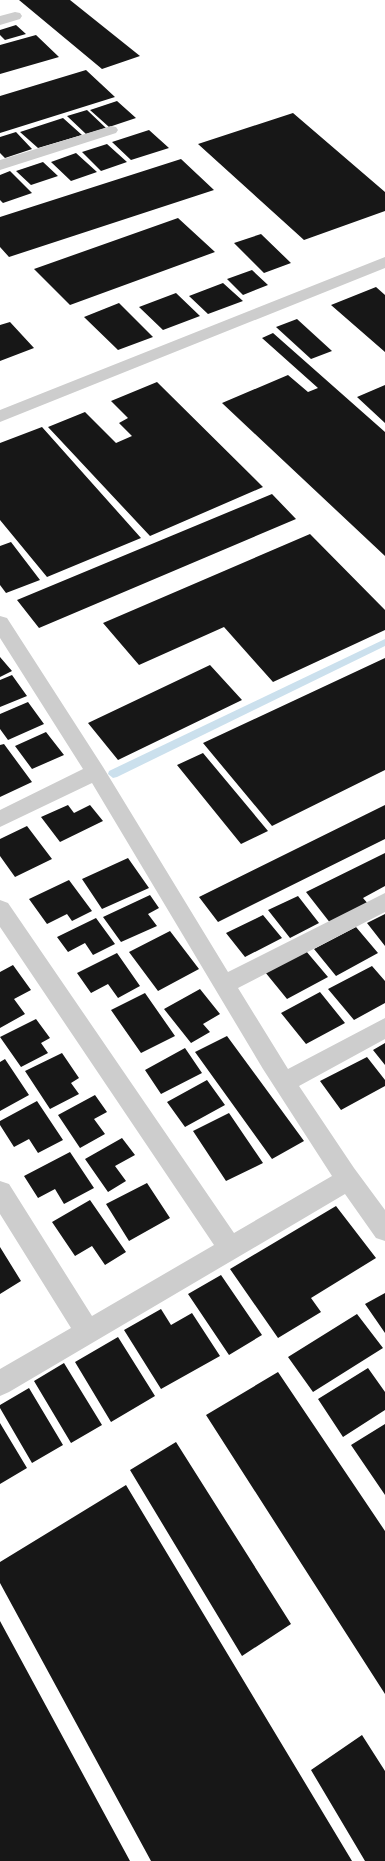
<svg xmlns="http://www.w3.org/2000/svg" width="385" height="1861" font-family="Commissioner,sans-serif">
  <rect width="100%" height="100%" fill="#fff"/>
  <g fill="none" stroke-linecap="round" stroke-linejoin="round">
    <path fill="#cbe0ed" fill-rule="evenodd" d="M385,639V646L117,777L113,778L108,774L109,771Z"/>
  </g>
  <path fill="#171717" d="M19,0H70L140,56L102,69Z
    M16,25L26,34L5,40L0,35V30Z
    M36,35L59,57L0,74V45Z
    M86,70L115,97L0,133V96Z
    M117,101L136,118L109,127L90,110Z
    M87,110L106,128L86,134L67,116Z
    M293,113L385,192V211L304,240L198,144Z
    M63,118L82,135L38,148L20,132Z
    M149,130L169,148L131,160L112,142Z
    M16,132L32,149L5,158L0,153V137Z
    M107,144L127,162L101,171L82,152Z
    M76,153L97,172L71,181L51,162Z
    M181,159L214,190L9,257L0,247V217Z
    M43,162L58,176L31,185L16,171Z
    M10,171L32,193L3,203L0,200V175Z
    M178,218L215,252L70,305L34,269Z
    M261,234L291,263L264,273L234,243Z
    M252,270L268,285L243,295L227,279Z
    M223,283L243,301L208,314L189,296Z
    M376,287L385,295V352L331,305Z
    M176,293L200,316L163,330L139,307Z
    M119,303L153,337L118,350L84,317Z
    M297,319L332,351L311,359L276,327Z
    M10,322L34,348L0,361V325Z
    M273,333L385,432V556L222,403L288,375L308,392L318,388L262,338Z
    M157,382L263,487L150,536L48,427L85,412L116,443L132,436L119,423L128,418L111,401Z
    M385,385V423L357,397Z
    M42,427L141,538L47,577L0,520V443Z
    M272,494L296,519L39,628L17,600Z
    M310,534L385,610V630L273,682L224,627L139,665L103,623Z
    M11,542L40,580L6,593L0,585V546Z
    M0,657L12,671L0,677Z
    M385,658V770L272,826L203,743Z
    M210,665L242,700L118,760L88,723Z
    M12,675L27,696L0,707V680Z
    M28,702L44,724L8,740L0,729V714Z
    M46,732L64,755L32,769L15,746Z
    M4,744L32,782L0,797V745Z
    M203,753L268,831L241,844L177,765Z
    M68,805L74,813L90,805L103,821L60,842L41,817Z
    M385,805V839L218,922L199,897Z
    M27,826L52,859L15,877L0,856V839Z
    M385,853V886L363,898L369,905L331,924L306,892Z
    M128,858L149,888L102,909L82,879Z
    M69,880L92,911L72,921L67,914L47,924L29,899Z
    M150,895L159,908L148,914L157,926L121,942L103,917Z
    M298,896L319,923L290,938L268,910Z
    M385,914V946L367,923Z
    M263,915L282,938L245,957L226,933Z
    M96,918L115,944L93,955L85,943L68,952L57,937Z
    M356,927L378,953L336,976L314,949Z
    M170,931L199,969L158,991L129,952Z
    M306,951L328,977L287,999L265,972Z
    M117,953L140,986L118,998L108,984L91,993L77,973Z
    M13,965L31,990L14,999L25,1014L0,1028V972Z
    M372,966L385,981V1003L354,1020L328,989Z
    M200,989L220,1014L203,1024L210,1032L191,1043L164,1009Z
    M320,992L345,1023L306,1044L281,1013Z
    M145,993L175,1036L141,1053L111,1010Z
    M36,1019L50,1038L41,1043L48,1053L21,1067L0,1037Z
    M227,1036L304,1141L272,1159L195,1052Z
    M385,1043V1065L373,1050Z
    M185,1048L202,1073L161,1094L145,1070Z
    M62,1053L79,1078L71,1083L79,1094L50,1109L25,1071Z
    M367,1057L385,1080V1086L341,1110L320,1081Z
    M5,1059L29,1095L0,1111V1062Z
    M207,1080L225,1105L185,1127L167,1102Z
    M95,1095L107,1112L94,1119L105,1134L80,1148L58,1115Z
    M37,1101L63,1140L38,1153L29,1139L14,1147L0,1125V1121Z
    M229,1113L263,1163L226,1181L193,1131Z
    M122,1138L135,1155L115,1166L126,1181L108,1192L85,1159Z
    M70,1152L94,1188L64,1204L55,1189L38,1198L24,1176Z
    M147,1183L170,1218L129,1241L106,1204Z
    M90,1200L126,1252L105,1265L92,1246L75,1256L52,1222Z
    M336,1206L376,1258L311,1298L321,1312L278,1338L230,1269Z
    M0,1247L21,1281L0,1294Z
    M221,1275L262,1335L229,1355L188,1294Z
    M385,1293V1333L365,1304Z
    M161,1309L171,1325L192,1313L220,1356L161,1389L124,1330Z
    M357,1314L383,1348L313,1392L288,1357Z
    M118,1337L155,1396L111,1422L75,1362Z
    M64,1363L102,1425L71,1443L34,1381Z
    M368,1368L385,1392V1410L343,1437L318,1399Z
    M278,1372L385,1531V1694L206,1415Z
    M29,1388L63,1445L32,1463L0,1408V1405Z
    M0,1423L27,1468L0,1484Z
    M385,1424V1495L351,1445Z
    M176,1442L291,1624L242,1656L130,1470Z
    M126,1485L352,1861H151L0,1583V1562Z
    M0,1621L130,1861H0Z
    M362,1735L385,1771V1861H365L311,1770Z"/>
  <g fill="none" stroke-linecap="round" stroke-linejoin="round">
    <path fill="#cdcdcd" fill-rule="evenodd" d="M15,12L20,13L22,16L20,19L0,25V16Z
      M111,126L116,127L118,130L116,133L0,170V160Z
      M385,257V268L0,422V410Z
      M0,616L7,618L103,767L228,972L385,893V912L238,988L288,1069L385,1018V1039L299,1086L354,1168L385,1210V1241L376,1238L345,1194L9,1392L0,1396V1369L71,1328L0,1214V1181L9,1184L92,1316L214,1245L0,927V900L8,903L234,1233L332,1176L263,1069L92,783L0,827V810L83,769L0,638Z"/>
  </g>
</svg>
